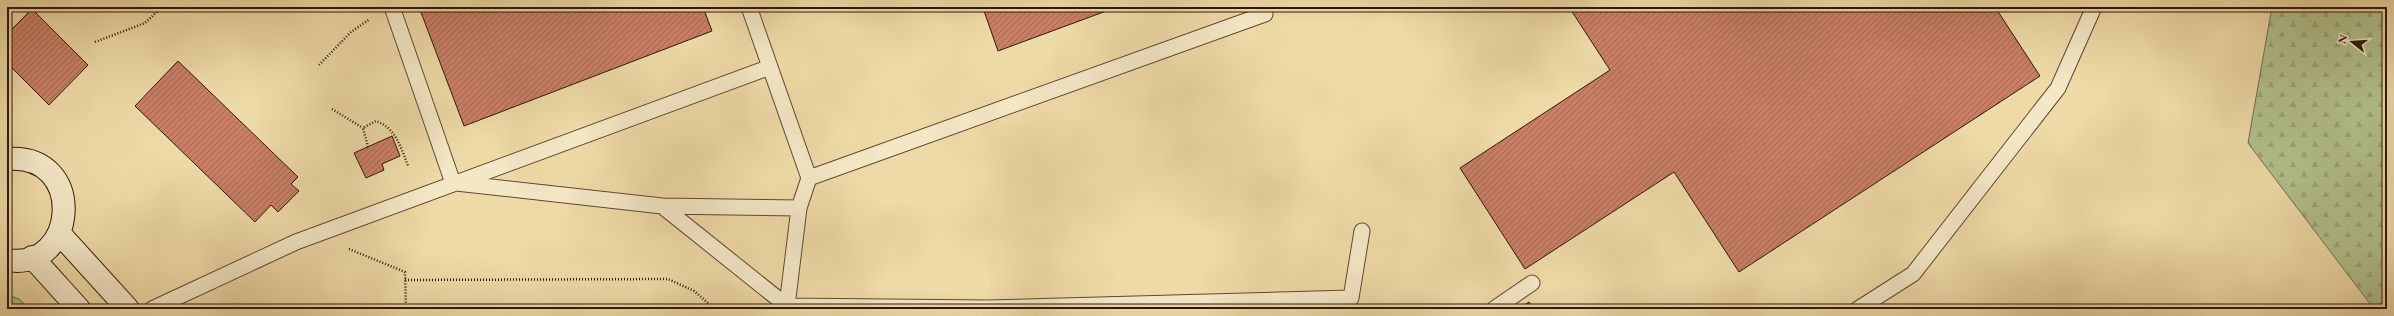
<svg xmlns="http://www.w3.org/2000/svg" width="2394" height="316" font-family="'EB Garamond',serif">
  <defs>
    <pattern id="grass-tufts" width="24" height="20" patternUnits="userSpaceOnUse"><rect width="24" height="20" fill="#b2c18c"/><path d="M3 7l-1-3M5 7V3M7 7l1-3M15 17l-1-3M17 17v-4M19 17l1-3" fill="none" stroke="#99a577"/></pattern>
    <pattern id="forest-firs" width="22" height="20" patternUnits="userSpaceOnUse"><rect width="22" height="20" fill="#b2c18c"/><path d="M5 1l3.5 6h-7zM16 11l3.5 6h-7z" fill="#99a577"/></pattern>
    <pattern id="building-hatch" width="6" height="6" patternUnits="userSpaceOnUse"><rect width="6" height="6" fill="#c97f65"/><path d="M-1 1l2-2M0 6l6-6M5 7l2-2" fill="none" stroke="#a46751"/></pattern>
  </defs>
  <rect width="100%" height="100%" fill="#eedaa7"/>
  <filter id="stains"><feTurbulence type="fractalNoise" baseFrequency=".005" numOctaves="4"/><feColorMatrix values="0 0 0 0 .2 0 0 0 0 .09 0 0 0 0 .02 0 0 0 .5 -.17"/></filter>
  <radialGradient id="worn" r=".72"><stop offset=".6" stop-color="#630" stop-opacity="0"/><stop offset="1" stop-color="#630" stop-opacity=".3"/></radialGradient>
  <path fill="url(#grass-tufts)" stroke="#706c4b" d="M7,295L19,299L29,309H7Z"/>
  <path fill="url(#forest-firs)" stroke="#706c4b" d="M2272,7H2387V309H2374L2248,143Z"/>
  <path fill="url(#building-hatch)" stroke="#2d180a" d="M419,7H703L712,31L464,126Z
    M986,7H1117L998,51L983,8Z
    M1569,7H1995L2040,76L1739,272L1674,172L1525,269L1460,168L1610,70Z
    M32,9L88,65L49,105L7,63V34Z
    M178,61L298,177L291,184L299,191L278,212L271,205L255,222L135,106Z
    M392,136L400,156L382,164L384,170L366,178L354,153Z
    M1529,302L1534,309H1518Z"/>
  <g fill="none" stroke-linecap="round" stroke-linejoin="round">
    <g stroke="#5d4831" stroke-width="17">
      <path id="lane" d="M392,7L453,183
        M749,7L809,178L799,208L787,306
        M809,178L1265,14L1263,7
        M456,183L662,206L799,208
        M662,206L787,306
        M152,309L296,242L770,67
        M782,309L787,306L988,308L1351,298L1362,231
        M1494,309L1532,283
        M1858,309L1913,274L2058,88L2094,7"/>
    </g>
    <g stroke="#2d180a" stroke-width="24">
      <path id="secondary" d="M7,159C87,152 78,272 7,260
        M59,233L128,309
        M32,257L79,309"/>
    </g>
    <path stroke="#2d180a" stroke-width="2.5" stroke-dasharray="1 2" stroke-linecap="butt" d="M95,42L145,23L162,7
      M319,65L351,32L370,19
      M332,109L363,128
      M368,147L363,128L376,121C396,128 401,148 408,166
      M349,249L405,272L406,309
      M405,280L668,279L694,291L715,309"/>
    <use href="#lane" stroke="#f4e7c6" stroke-width="15"/>
    <use href="#secondary" stroke="#f4e7c6" stroke-width="22"/>
  </g>
  <rect width="2394" height="316" fill="none" stroke="#eedaa7" stroke-width="24"/>
  <rect x="8" y="8" width="2378" height="300" fill="none" stroke="#2d180a" stroke-width="2"/>
  <rect x="12" y="12" width="2370" height="292" fill="none" stroke="#2d180a"/>
  <g transform="translate(2352 42) rotate(287)" stroke="#f4e7c6" stroke-width="3" paint-order="stroke">
  <path d="M0-3L7 15L0 10L-7 15Z" fill="#2d180a"/>
  <text y="-6" font-size="11" font-weight="bold" text-anchor="middle" fill="#2d180a">N</text>
  </g>
  <rect width="100%" height="100%" filter="url(#stains)"/>
  <rect width="100%" height="100%" fill="url(#worn)"/>
</svg>
